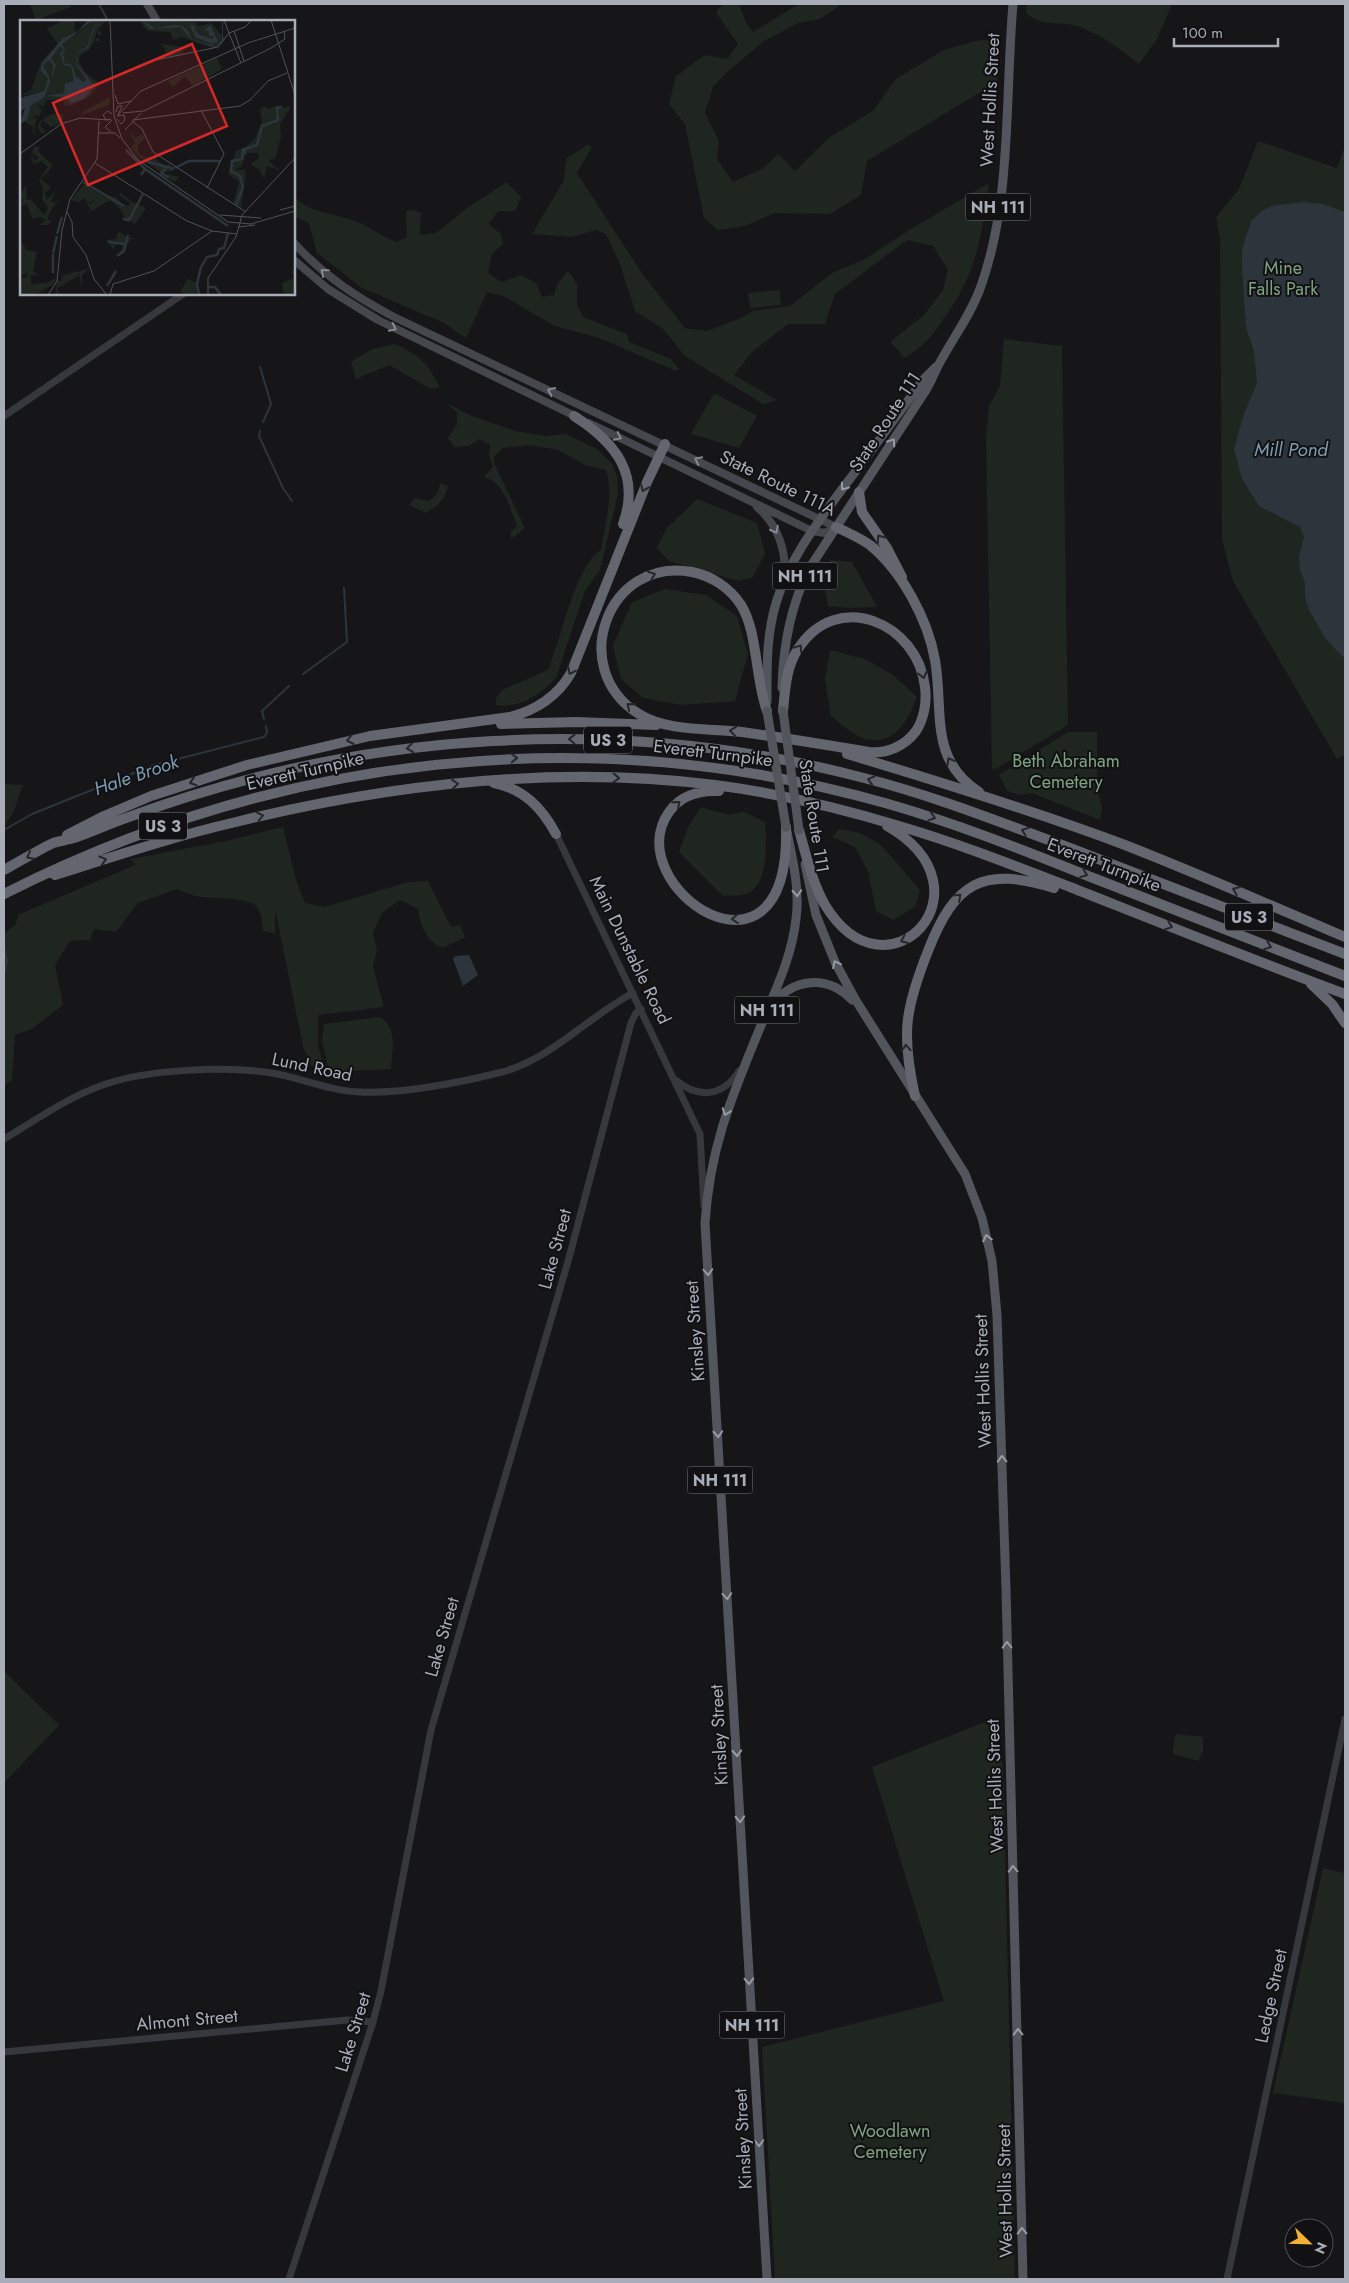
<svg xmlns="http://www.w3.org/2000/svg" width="1349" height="2283" font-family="Jost,sans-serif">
  <rect width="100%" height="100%" fill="#161618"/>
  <path fill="#1e261f" d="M30,4H70L71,7L36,20Z
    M723,4H739L746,23L753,32L799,4H842L820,19L798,23L764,41L727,72L713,87L705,113L719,141L717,159L733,182L762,169L778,154L795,171L830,137L873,111L896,79L944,50L976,41L995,39L997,82L867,161L861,195L830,214L774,213L745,226L718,230L704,218L685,124L669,104L676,76L705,55L727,59L738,44L716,12Z
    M1026,4H1172L1157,39L1139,64C1122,50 1101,35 1080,27C1059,20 1046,29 1026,13Z
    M1258,141L1337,168L1345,147V754L1337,759L1233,581L1222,539L1220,239L1216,217L1239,189Z
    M587,145L592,147L577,173L643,275L685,328L706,331L739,319L753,311L790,306L832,273L865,259L914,227L989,183C981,237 978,271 945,317C931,337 926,344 905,358L890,342L924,315L943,290L948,270L933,246L907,240L835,294L825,324H788L752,352L734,375L777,400L763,404L685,356L663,329L635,311L620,264L606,234L596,230L572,237L532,234L564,180L566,159Z
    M507,182L521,197L515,211H498L489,224L501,234L503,244L492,254L488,273L502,282L521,275L536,283L542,297L554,295L558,283L568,271L577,284V304L583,317L627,334L629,342L671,359L679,369L676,371L599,338L555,326L503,296L487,292L466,338L444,323L362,288L317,253L309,223L298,218H294V195C303,212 341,215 358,222C372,228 382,237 397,242L407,237L406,211L413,210L421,213L420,235L436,233L467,208Z
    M780,290L781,305L750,308L748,293Z
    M1004,339L1062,346L1068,725L994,770L992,768L986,439L989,406L1000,386Z
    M395,344C420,355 427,363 440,387L431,389L389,365L356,379L351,362L372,349Z
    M714,393L757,416L739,448L691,434Z
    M446,403L472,416L515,431L546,436L566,434L597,449L612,464L617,476L618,494L600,570L585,591L556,678C540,695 520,709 496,705V698L502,690L548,670C561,641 575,565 601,550C605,523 614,497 606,470L585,465L558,450L529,445L503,448L494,457V463L525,528L511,539V531L517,526C509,507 506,484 484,477L493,467L489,454L490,445L479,439L469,446L454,447L448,438L457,424V412Z
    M440,483L448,486C445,499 438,506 426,513L409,505L414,498L429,501L438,493Z
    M697,499L757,523L765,554L752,578L738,581L669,561L657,548L666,529Z
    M830,560L852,562L877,607L851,608L828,606L824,585Z
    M665,589L706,595L737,616L748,654L735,701L681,705L643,698L621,679L613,645L632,602Z
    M830,650L865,659L893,675L917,697C908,721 894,748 862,738C852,734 840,723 831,716L825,679Z
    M1068,732H1097V786L1102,809L1100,820L1032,793L1020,795L1007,791L999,775Z
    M4,784L23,785L14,811L4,827Z
    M701,807L729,815L744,812L765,822C766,843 770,888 743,895C737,896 729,895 723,896L679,852L688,827Z
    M283,827L296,880L305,903L325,907L408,882L428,881L451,927L460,925L465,937L443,948C427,942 420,925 418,909L400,900L382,913L373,933L377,949L373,967L384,1007L318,1015V1046L324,1067L311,1066L303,1046L275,909V933L263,931C262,922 262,912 255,905C247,897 210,899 195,896C189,894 183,891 177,889L138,903L116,932L94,929L90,940L70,941L55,965L63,1005L32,1029L15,1035L12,1080L4,1085V934L16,924L18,915L135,865L130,859L226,841Z
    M839,829L860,833L880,844L920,890L915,907L893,920L876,911L868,871L855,847L832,837Z
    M380,1017C398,1028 392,1050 391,1069L329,1072L322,1040L324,1024Z
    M4,1671L59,1725L4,1783Z
    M987,1721L1003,1766L1015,2279H775L762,2047L944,2001L872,1767Z
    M1175,1734L1203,1737V1751L1198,1761L1173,1754Z
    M1323,1868L1345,1873V2103L1273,2093Z"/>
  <path fill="#2c353c" d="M1303,202L1323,204L1345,212V659L1326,639L1309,610L1305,597V583L1300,570L1299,557L1304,537L1300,527L1259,506L1242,479L1234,449L1244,414L1257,383L1254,351L1246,327L1242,268V250L1246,236L1252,220L1262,211L1272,206Z
    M469,955L478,975L463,986L453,959L455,956Z"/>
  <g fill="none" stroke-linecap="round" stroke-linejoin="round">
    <path stroke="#2c353c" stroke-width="2" d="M99,4L108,21
      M260,367L271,404L263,422
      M260,431L259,436L283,488L292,501
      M303,674L347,642L344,588
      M264,719L262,711L289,686
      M4,830L32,814L154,765L264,737L267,733L266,726
      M4,948L7,961L4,974"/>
    <path stroke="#37383d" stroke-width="7" d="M4,416L183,294
      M556,834L700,1134L704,1205
      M677,1081C700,1100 724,1095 739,1071
      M4,1139C36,1120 68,1097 103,1085C147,1069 226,1066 272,1073C302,1078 329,1091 360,1092C400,1094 458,1083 498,1073C550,1061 587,1017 633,993
      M4,2052L347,2020L373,2022
      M289,2279L373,2022L381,1991L431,1730L569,1258L631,1023L636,1013L641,1009
      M1227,2279L1345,1719"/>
    <path stroke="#45474d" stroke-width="8" d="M147,4L157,21
      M294,243C323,275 356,297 394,317L836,527L825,533L812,531L589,423
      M294,260L328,289L378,320L577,417
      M757,507C778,525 787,551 784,578"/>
    <path stroke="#53555c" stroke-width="9" d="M782,688C783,646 790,607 809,569L926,390C931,382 934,374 938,366C952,339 971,315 981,286C1012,200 1005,95 1013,4
      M767,702C767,667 766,634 777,600C790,559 815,526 840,492C868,455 896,418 922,381L936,367
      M805,864L816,915L835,962L855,999L965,1174L982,1218L992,1261L997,1315L1006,1589L1023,2279
      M771,1006C793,978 827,974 852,1000
      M767,2279L705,1223C710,1145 733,1094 762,1023C776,989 792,956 796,919C800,890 793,861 787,832"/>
    <path stroke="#63666e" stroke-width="10" d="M574,416C615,442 641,474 623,524
      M859,492L862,512L887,548L902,577
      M836,527C847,532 860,538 870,545C902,571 928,620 935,660C944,710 928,759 979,792
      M767,711C755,679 758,632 741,605C730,588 712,576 692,572C608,556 566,669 639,714C668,732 709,728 742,732C785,738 827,745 869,752C887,754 905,746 916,731C924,719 927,702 925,687C918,623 837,588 798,649C786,667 785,690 783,711
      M501,724L576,722L656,725
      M847,754C941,782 1034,811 1125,845C1199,874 1272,906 1345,937
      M494,783C524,789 542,808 556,834
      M719,791C699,790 680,796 669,812C617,886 791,1005 786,827
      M799,830C806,855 812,882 825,905C887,1007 998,889 887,826
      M67,835L104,816L151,796L247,765L370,736L510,717C537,710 557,697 571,673L647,482L665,444
      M4,870C20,861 37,851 53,843C60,841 67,840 74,838C91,832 109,824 126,818C362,730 621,714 864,778C935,796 1002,823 1070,848C1162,883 1254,918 1345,954
      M55,875C115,856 175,836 236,822C391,784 556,765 715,785C777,793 840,808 899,826C957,843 1013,865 1070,887C1161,923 1253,960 1345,994
      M4,894C278,755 587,719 885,803C952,822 1018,848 1083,874C1170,908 1258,942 1345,976
      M1311,984L1332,1004L1345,1023
      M915,1096C901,1034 905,1009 928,951C955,882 982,866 1054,888"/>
    <path stroke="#53555c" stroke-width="9" d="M767,711L786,827
      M783,711L799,830"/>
  </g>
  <defs><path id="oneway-chevron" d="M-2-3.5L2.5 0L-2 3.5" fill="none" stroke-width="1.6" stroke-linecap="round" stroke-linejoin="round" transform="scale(1.25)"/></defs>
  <g stroke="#858993">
    <use href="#oneway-chevron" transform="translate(324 272) rotate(-140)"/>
    <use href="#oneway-chevron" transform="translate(393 328) rotate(26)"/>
    <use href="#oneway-chevron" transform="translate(551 391) rotate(-155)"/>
    <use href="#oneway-chevron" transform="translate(618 437) rotate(26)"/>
    <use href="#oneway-chevron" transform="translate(698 460) rotate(-154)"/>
    <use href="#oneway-chevron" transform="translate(775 530) rotate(63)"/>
  </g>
  <g stroke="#979ba6">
    <use href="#oneway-chevron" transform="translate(892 442) rotate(-56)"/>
    <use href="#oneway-chevron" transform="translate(844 487) rotate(126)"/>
    <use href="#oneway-chevron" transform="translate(797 893) rotate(87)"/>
    <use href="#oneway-chevron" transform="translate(836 964) rotate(-116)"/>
    <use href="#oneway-chevron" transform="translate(726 1112) rotate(110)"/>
    <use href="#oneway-chevron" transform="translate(987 1238) rotate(-103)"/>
    <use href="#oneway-chevron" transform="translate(708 1272) rotate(86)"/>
    <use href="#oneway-chevron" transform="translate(718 1434) rotate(87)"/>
    <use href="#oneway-chevron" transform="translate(1002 1459) rotate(-92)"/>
    <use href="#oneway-chevron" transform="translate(727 1596) rotate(86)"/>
    <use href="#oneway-chevron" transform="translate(1007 1645) rotate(-91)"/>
    <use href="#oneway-chevron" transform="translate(737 1753) rotate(87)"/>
    <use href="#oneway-chevron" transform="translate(740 1819) rotate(87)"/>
    <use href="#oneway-chevron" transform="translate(1013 1869) rotate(-92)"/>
    <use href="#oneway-chevron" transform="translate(749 1981) rotate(87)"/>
    <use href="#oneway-chevron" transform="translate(1018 2032) rotate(-91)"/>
    <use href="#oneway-chevron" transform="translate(759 2143) rotate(87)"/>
    <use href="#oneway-chevron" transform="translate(1022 2231) rotate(-92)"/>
  </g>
  <g stroke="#26262a">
    <use href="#oneway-chevron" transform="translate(644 488) rotate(112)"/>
    <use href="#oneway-chevron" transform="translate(880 538) rotate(-126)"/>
    <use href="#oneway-chevron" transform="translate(652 575) rotate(-21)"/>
    <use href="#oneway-chevron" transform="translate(799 648) rotate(-56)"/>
    <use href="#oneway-chevron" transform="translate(571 671) rotate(116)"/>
    <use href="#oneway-chevron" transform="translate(923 675) rotate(76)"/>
    <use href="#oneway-chevron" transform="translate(630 706) rotate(-140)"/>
    <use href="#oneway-chevron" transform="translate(733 731) rotate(-173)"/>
    <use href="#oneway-chevron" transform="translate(572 739) rotate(-179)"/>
    <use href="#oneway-chevron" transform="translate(350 740) rotate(168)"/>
    <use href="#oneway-chevron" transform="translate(410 748) rotate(173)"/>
    <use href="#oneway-chevron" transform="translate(514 758) rotate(-2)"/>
    <use href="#oneway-chevron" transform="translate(950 761) rotate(-119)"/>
    <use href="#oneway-chevron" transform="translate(616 778) rotate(2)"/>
    <use href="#oneway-chevron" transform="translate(871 780) rotate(-165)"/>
    <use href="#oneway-chevron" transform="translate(193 782) rotate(162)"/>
    <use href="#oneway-chevron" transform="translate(455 784) rotate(-5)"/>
    <use href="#oneway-chevron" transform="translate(677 804) rotate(-41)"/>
    <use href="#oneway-chevron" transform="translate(260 816) rotate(-13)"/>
    <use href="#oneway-chevron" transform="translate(932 817) rotate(18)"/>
    <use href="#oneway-chevron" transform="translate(1025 831) rotate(-159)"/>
    <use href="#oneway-chevron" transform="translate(30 856) rotate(152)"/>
    <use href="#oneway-chevron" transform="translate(103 860) rotate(-17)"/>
    <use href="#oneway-chevron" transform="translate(1084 874) rotate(21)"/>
    <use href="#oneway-chevron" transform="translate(1236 890) rotate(-157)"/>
    <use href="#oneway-chevron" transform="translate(958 897) rotate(-43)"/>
    <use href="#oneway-chevron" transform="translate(735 919) rotate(175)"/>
    <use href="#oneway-chevron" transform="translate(1169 926) rotate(21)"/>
    <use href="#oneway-chevron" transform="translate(904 940) rotate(156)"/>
    <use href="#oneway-chevron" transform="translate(1268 946) rotate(21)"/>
    <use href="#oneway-chevron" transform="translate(906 1048) rotate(-94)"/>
  </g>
  <g text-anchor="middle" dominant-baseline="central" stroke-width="4" stroke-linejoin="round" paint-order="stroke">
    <g fill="#111113" stroke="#7b7e86" stroke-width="1">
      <rect x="965.5" y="193.5" width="65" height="27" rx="4"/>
      <rect x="772.5" y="562.5" width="65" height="27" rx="4"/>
      <rect x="584" y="726.5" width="48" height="27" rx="4"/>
      <rect x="139" y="812.5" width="48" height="27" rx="4"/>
      <rect x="1225" y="903.5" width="48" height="27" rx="4"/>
      <rect x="734.5" y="996.5" width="65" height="27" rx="4"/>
      <rect x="687.5" y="1466.5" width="65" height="27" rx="4"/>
      <rect x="719.5" y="2011.5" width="65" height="27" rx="4"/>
    </g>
    <g font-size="16" font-weight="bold" fill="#a8adb8">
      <text x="998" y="207">NH 111</text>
      <text x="805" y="576">NH 111</text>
      <text x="608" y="740">US 3</text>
      <text x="163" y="826">US 3</text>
      <text x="1249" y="917">US 3</text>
      <text x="767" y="1010">NH 111</text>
      <text x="720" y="1480">NH 111</text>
      <text x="752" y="2025">NH 111</text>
    </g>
    <g font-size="18" fill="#a8adb8" stroke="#111113">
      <text transform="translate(990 100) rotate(-87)">West Hollis Street</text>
      <text transform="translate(885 422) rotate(-57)">State Route 111</text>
      <text transform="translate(778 483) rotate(26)">State Route 111A</text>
      <text transform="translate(713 753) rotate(7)">Everett Turnpike</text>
      <text transform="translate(305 771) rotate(-13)">Everett Turnpike</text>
      <text transform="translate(814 816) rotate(81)">State Route 111</text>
      <text transform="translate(1104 865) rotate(21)">Everett Turnpike</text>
      <text transform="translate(630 950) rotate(64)">Main Dunstable Road</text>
      <text transform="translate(312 1067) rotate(12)">Lund Road</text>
      <text transform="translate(555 1249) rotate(-75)">Lake Street</text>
      <text transform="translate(695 1331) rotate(-94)">Kinsley Street</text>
      <text transform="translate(983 1381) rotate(-92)">West Hollis Street</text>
      <text transform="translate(442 1637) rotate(-74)">Lake Street</text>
      <text transform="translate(719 1735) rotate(-93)">Kinsley Street</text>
      <text transform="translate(995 1786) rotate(-92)">West Hollis Street</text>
      <text transform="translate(1271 1996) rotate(-78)">Ledge Street</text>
      <text transform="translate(187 2020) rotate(-5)">Almont Street</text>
      <text transform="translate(353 2032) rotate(-73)">Lake Street</text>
      <text transform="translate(743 2139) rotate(-93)">Kinsley Street</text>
      <text transform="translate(1005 2191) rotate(-91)">West Hollis Street</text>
    </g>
    <g font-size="18" fill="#7fa381" stroke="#111113">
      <text x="1283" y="268">Mine<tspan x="1283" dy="21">Falls Park</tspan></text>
      <text x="1066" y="761">Beth Abraham<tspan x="1066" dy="21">Cemetery</tspan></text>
      <text x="890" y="2131">Woodlawn<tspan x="890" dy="21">Cemetery</tspan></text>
    </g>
    <g font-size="19" font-style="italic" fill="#7f9bb3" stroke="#111113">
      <text x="1291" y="449">Mill Pond</text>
      <text transform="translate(136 775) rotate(-19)">Hale Brook</text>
    </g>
  </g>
  <g transform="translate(20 20)">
    <rect width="275" height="275" fill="#161618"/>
    <path d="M43,0H54L56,15L73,0H87L78,9L83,15H78L77,10L75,20L79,17L80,22L75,20L69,30L60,35L59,41L65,52L80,64L69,77L50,86L44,85V80H27L22,89V85L18,86L22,90L19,96L12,95L16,98L14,113L13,115V107L5,102L11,87L19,80L20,72L0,76L11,70L21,42L38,24L27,9ZM119,0L176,2L177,6L192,3L205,20L192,28L161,17L153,20L150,12L127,11ZM142,24L161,27L163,34L148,37ZM197,38L202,49L173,66L165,56L153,67L147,61ZM90,77L89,85L63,95L62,92ZM257,85L263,88L270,86V89L260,104L261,117L255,139L248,140L259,150L247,146L244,158L240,150L230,144L238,139L239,133H227L221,147L215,150H225L226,154L221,188L213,183L219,162L208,154L212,142L216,131L226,127L235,118L242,102L240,90L244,86L249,89ZM32,94H43V102L31,107L22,100L20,106L26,111L22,114L18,108L16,112L20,101ZM113,113L114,118L123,114L125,118L118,124V132L124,137H134L145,146L149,144L155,150L142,153L160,157L154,162L166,171L117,135L111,127L115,123L111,116ZM14,126L20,127L18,131L33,146L21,159L31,167L25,173L27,179L36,172L31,181L34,183L38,179L27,198L32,202L27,205H19L25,201L22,197L12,198L7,184L0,186L3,181L0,175L6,165L7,180L11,179L24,195L28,188L22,179L23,167L19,160L28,147L22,141L15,144L11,140L12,134L14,141L19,138L12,133ZM67,161V166L83,176L96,177L103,185L109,186L110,183L99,175L101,173L112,182L126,188L115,204L104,197L102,191L90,180L66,194L71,190L67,184L72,183L73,180L68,184L65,178L59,182L51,180ZM99,211L108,218L113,217L98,236L103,226L97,224L93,229L86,220L96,219ZM0,221L7,230L17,232L13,250L17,255H11V264L26,263L36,258L34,264L15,275H0V259L6,257L8,253L0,256ZM70,248L62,255V267L59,255L37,269L41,275H35L37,260L42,261L41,256ZM275,249V275H264L262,263L274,258L272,250ZM167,259L176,262L177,275H164L161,271Z" fill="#1e261f"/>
    <path d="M68,0H73L42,24L45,31L43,34H41L44,37V40L43,42L44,43L52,45L56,57L64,62L66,59L56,45L58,32L59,31L67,27L74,7L83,0L75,7L68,28L59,32L57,44L73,64V68L64,79L51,83L45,77L26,76L44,73L45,64L54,61L51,46L44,45L43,43L40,34L44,30L40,26L31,38L36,45L32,59L33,44L28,40L23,46L29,57L30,63L24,77L11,86L7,100L0,104L5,88L0,92V78L24,71L26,67L28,58L20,50L23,42L42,19L58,11ZM122,0L135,8L155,5L162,6L168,11L172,19L195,26L202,21V0H203V21L199,25L194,27L171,19L161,7L130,9ZM170,5L175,6L174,14L176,10L179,15L193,19L194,16H189V11L185,10L190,5L198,21L193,24L175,17Z" fill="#2c353c"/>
    <path fill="none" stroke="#2c353c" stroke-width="2.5" d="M106,130L125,149L121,155M125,141L154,149M155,148L169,141H200M125,149L208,206M146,149L141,153L149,158M63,162L104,186M216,185L223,167L220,156L211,151L212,141L222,139L223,130L225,132V129L237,125L242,106L258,100L257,88L262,87M103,199L109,200L123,174M37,214L42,197M88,222L106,224M33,233L37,216M97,236L104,231L108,215M33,253V234M87,266L96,251M189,267H195L201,275M179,275L177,264L181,247L187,237L197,235L199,229L204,228L208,213"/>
    <path fill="none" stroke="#505258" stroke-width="1" d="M90,0L94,96L102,119L118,140L208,202L231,204L275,191M204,0L209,13L225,7L232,0M251,0L275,75M214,11L224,41M209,13L221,43M102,53L131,41L198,27L209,13M95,75L98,84L111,81M181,90L204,134L187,168M96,92L98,86H102L98,95M103,93L124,91L251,28L265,19L264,11M97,96L121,71L228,23L275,8M91,99L86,100L83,95L88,91L92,94M97,99L101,104L105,100L104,95L98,96M113,100L220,86L230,80L248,61L267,53M112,101L122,109L133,132L226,192M105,110L121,93M91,112L85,107L92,100M78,113H95L100,118M0,134L41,104L60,98L89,100M75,143L167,201L192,211L217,214M260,190L275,186M47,192L52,202L53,217L66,235L74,259L87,275M200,195L241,198M218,207L235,205M28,275L37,261L42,210L50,179L77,139L79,101M90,275L93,264L134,251L192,211M188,275V258L216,217L222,195L275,138"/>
    <path fill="#d62828" fill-opacity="0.15" stroke="#d62828" stroke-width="2.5" d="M172,24L207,106L68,165L33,83Z"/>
    <rect width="275" height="275" fill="none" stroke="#a8adb8" stroke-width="2.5"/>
  </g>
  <rect width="1349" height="2283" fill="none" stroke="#a8adb8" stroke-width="10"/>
  <g transform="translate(1309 2243) rotate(113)"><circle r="24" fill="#111113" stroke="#4d4f55"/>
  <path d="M0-4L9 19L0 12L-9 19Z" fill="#f2b134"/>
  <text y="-8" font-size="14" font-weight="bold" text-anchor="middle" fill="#a8adb8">N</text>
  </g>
  <path d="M1174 38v8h104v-8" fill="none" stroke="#a8adb8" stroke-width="2.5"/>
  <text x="1182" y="38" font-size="15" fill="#a8adb8" stroke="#111113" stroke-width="4" paint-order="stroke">100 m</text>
</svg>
